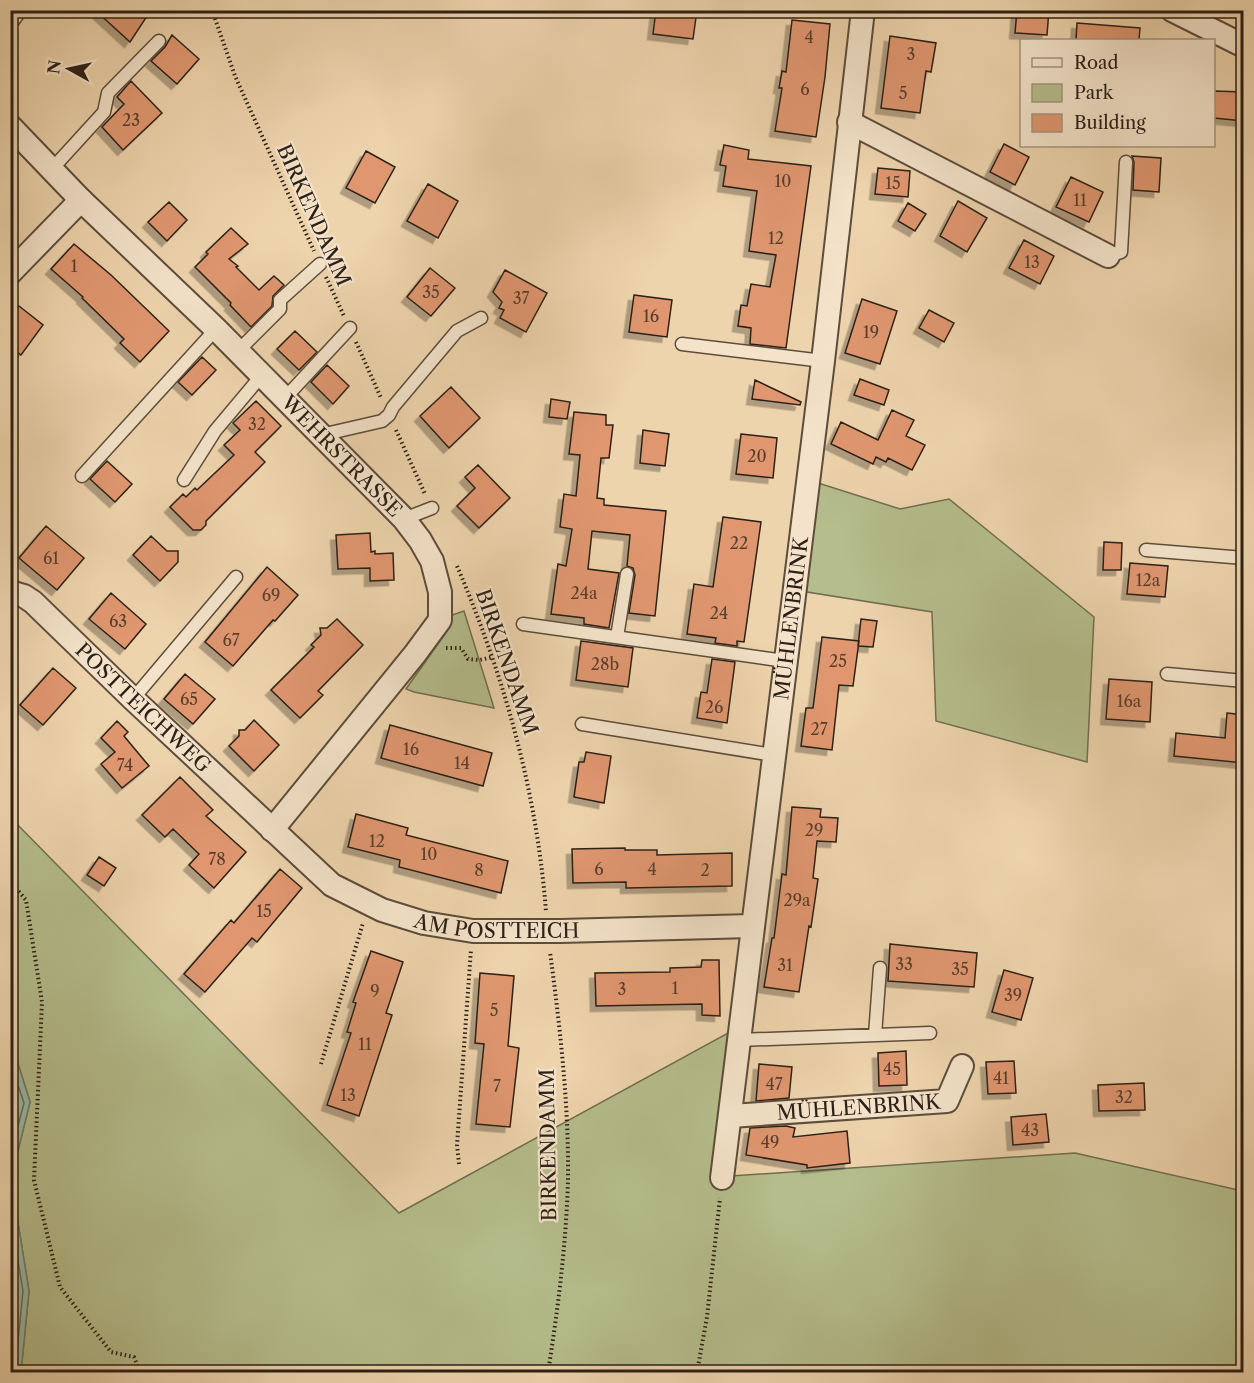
<svg xmlns="http://www.w3.org/2000/svg" width="1254" height="1383" font-family="'Libre Caslon Text',serif">
  <defs>
    <filter id="shadow"><feDropShadow dx="-5.5" dy="5.5" stdDeviation="0" flood-color="#0004"/></filter>
  </defs>
  <rect width="100%" height="100%" fill="#eed4ad"/>
  <filter id="stains"><feTurbulence type="fractalNoise" baseFrequency=".00333" numOctaves="4"/><feColorMatrix values="0 0 0 0 .2 0 0 0 0 .09 0 0 0 0 .02 0 0 0 .5 -.17"/></filter>
  <radialGradient id="worn" r=".72"><stop offset=".6" stop-color="#630" stop-opacity="0"/><stop offset="1" stop-color="#630" stop-opacity=".3"/></radialGradient>
  <path fill="#b5bd8c" stroke="#706e52" stroke-width="1.5" d="M815,482L900,509L949,499L1094,617L1087,762L936,721L932,612L801,591Z
    M464,611L494,708L414,692L406,689L450,627L452,615Z
    M10,817L399,1213L728,1033L716,1177L1075,1153L1243,1191V1372H21L29,1291L11,1179L30,1102L11,1041Z"/>
  <path fill="#9bb9a4" stroke="#6f7c6c" stroke-width="1.5" d="M11,1041L30,1102L11,1179L29,1291L21,1372H10Z"/>
  <g fill="none" stroke-linecap="round" stroke-linejoin="round">
    <path stroke="#646c5e" stroke-width="1.5" d="M10,1061L24,1103L10,1156
      M10,1213L23,1291L15,1372
      M10,1259L16,1291L10,1338"/>
    <path stroke="#6f7c6c" stroke-width="6" d="M20,1372H29
      M1221,1372L1244,1365"/>
  </g>
  <path fill="#e09770" stroke="#2c2017" stroke-width="1.5" filter="url(#shadow)" d="M95,10H151L130,42Z
    M656,10H697L693,39L653,34Z
    M1017,10H1049L1047,35L1015,33Z
    M792,20L830,24L825,77L816,137L775,131L782,88H779L782,71L786,72Z
    M1077,23L1140,28L1139,40H1076Z
    M172,35L199,59L177,84L151,61L165,47Z
    M890,36L936,43L931,72L926,71L920,113L881,108Z
    M131,81L162,113L123,150L102,127L124,104L117,97Z
    M1214,91L1244,92V121L1214,118Z
    M1004,144L1029,157L1015,185L990,172Z
    M724,145L749,150L748,159L811,166L786,348L750,344L751,328L738,326L741,305L747,306L751,284L770,287L776,255L749,251L757,191L723,186L726,166L720,165Z
    M366,151L395,167L375,203L346,188Z
    M1132,156L1161,158L1159,192L1133,190L1134,162Z
    M878,168L910,171L908,197L875,194Z
    M1071,177L1103,192L1089,222L1056,207Z
    M428,184L458,201L438,238L407,221Z
    M958,201L987,218L967,252L940,236Z
    M169,202L187,220L167,241L148,222Z
    M908,203L926,214L915,231L898,221Z
    M231,228L248,244L229,259L238,266L236,267L259,290L274,276L284,285L273,296L272,306L251,327L230,305L231,303L195,267L208,254L206,252Z
    M1024,240L1054,256L1040,284L1009,268Z
    M74,244L111,275L169,331L140,362L120,343L124,339L82,298L83,297L51,269Z
    M430,268L455,288L431,316L407,297Z
    M505,270L547,293L526,332L500,318L504,310L499,308L502,302L493,292Z
    M634,295L672,300L667,337L629,332Z
    M862,299L897,311L880,364L845,353Z
    M19,306L43,325L21,355L10,347V315Z
    M929,310L954,323L944,342L919,328Z
    M295,331L317,352L299,370L277,349Z
    M202,357L216,370L192,395L178,382Z
    M327,365L349,386L333,404L311,382Z
    M860,379L889,390L884,405L854,395Z
    M755,380L801,402L800,405L752,399Z
    M451,387L480,418L449,448L420,416Z
    M551,399L570,402L567,419L549,417Z
    M256,401L281,426L255,452L265,462L206,521V525L201,530H193L170,507L183,494L186,497L195,488L197,490L234,455L224,445L240,430L233,423Z
    M892,410L914,420L906,436L925,445L912,470L888,458L886,462L876,457L873,464L831,444L841,422L878,440Z
    M574,412L606,415V425H613L609,458H601L597,498L604,499V505L666,511L655,616L629,613L635,575L633,568L627,566L630,535L592,531L588,569L619,573L609,628L584,624V618L551,614L558,564L566,566L572,529L560,527L564,494L576,496L580,455L569,454Z
    M643,430L669,434L665,466L640,463Z
    M741,434L777,438L773,478L736,474Z
    M107,461L132,484L115,502L90,479Z
    M478,465L510,498L479,528L457,506L475,488L465,477Z
    M723,517L761,522L744,642L737,641V646L715,643L716,638L687,634L694,584L713,587Z
    M46,526L84,558L57,590L19,558Z
    M370,533L371,552L375,551V554L393,553L394,580L370,581V568L338,569L336,535Z
    M151,536L167,551H178V562L160,581L133,555Z
    M1104,542L1122,543L1121,570H1103Z
    M1130,563L1168,566L1165,597L1127,594Z
    M267,567L298,595L275,621L273,620L233,666L205,642Z
    M111,593L146,624L125,649L89,619Z
    M337,619L363,645L318,691L323,695L300,718L271,690L314,647L311,645L321,635L320,628H327Z
    M861,619L877,621L873,647L858,646Z
    M822,637L859,641L853,686L839,685L832,750L801,746L806,708H813Z
    M581,641L633,648L628,687L576,680Z
    M712,659L735,662L727,723L697,718L701,692L707,693Z
    M53,668L76,688L43,725L20,705Z
    M185,674L215,699L193,724L164,699Z
    M1109,679L1152,682L1150,722L1106,719Z
    M1227,713L1244,715V763L1174,756L1176,733L1225,738Z
    M254,720L279,745L254,771L229,746L239,736V730H245Z
    M117,721L128,732L124,736L149,766L122,788L101,764L115,752L101,738Z
    M390,725L492,753L483,786L381,758Z
    M586,752L611,756L604,803L574,797L579,762H584Z
    M180,777L213,810L206,816L246,852L214,888L189,865L199,854L173,829L165,837L142,815Z
    M792,807L821,809L820,817L838,818L836,842L817,841L813,878L818,879L811,927L809,926L799,992L764,987L772,938H774L782,874L786,875Z
    M356,814L408,828L406,835L508,861L501,893L399,867L400,860L348,847Z
    M625,848V850H657V855L732,853V886L626,888V882L573,883L572,849Z
    M99,857L116,868L104,886L87,875Z
    M280,869L302,888L257,942L252,938L205,992L184,974L231,920L234,923Z
    M890,944L977,953L974,987L888,981Z
    M371,951L403,962L386,1013L392,1015L359,1116L327,1105L351,1033L347,1032L356,1003L353,1002Z
    M702,960H719L720,1016L702,1015V1004L596,1006L595,973L670,972V968L701,967Z
    M1004,970L1033,978L1021,1020L992,1012Z
    M480,973L514,976L508,1046L519,1048L510,1127L476,1124L484,1044L475,1043Z
    M906,1051L907,1085L879,1086L878,1053Z
    M1014,1061L1016,1093L988,1094L986,1062Z
    M759,1064L792,1067L789,1098L756,1101Z
    M1144,1083L1145,1110L1099,1111L1098,1085Z
    M1046,1114L1049,1142L1013,1145L1011,1117Z
    M786,1126L795,1128L793,1137L847,1131L850,1163L807,1168V1165L746,1155L750,1128Z"/>
  <g fill="none" stroke-linecap="round" stroke-linejoin="round">
    <g stroke="#5c4d3c" stroke-width="15">
      <path id="service" d="M10,25L21,10
        M52,169L104,112L108,93L159,41
        M1108,256L1121,252L1126,162
        M682,344L823,361
        M238,351L280,309V300L320,264
        M285,398L350,328
        M321,435L382,421L389,415L393,407L457,331L481,318
        M82,476L216,329
        M184,480L215,431L262,375
        M404,519L432,508
        M1146,550L1244,558
        M523,624L785,661
        M617,637L627,574
        M1167,674L1244,681
        M133,699L236,577
        M582,724L773,755
        M875,1035L880,968
        M739,1040L930,1033"/>
    </g>
    <g stroke="#5c4d3c" stroke-width="26">
      <g id="minor">
        <path d="M1172,10L1244,46"/>
        <path d="M849,122L1108,256"/>
        <path id="s1" d="M10,126L81,200L216,329L404,519L420,540L432,561L440,592V620L415,654L272,830"/>
        <path d="M10,273L81,200"/>
        <path id="s2" d="M10,592L24,596L33,602L133,699L332,885L382,910L424,923L473,931H561L752,926"/>
        <path id="s3" d="M731,1116L947,1101L962,1066"/>
        <path id="s4" d="M722,1178L823,361L863,10"/>
      </g>
    </g>
    <path stroke="#2c2017" stroke-width="4" stroke-dasharray="1.5 3" stroke-linecap="butt" d="M212,10L235,76L314,251
      M326,277L344,316
      M356,342L381,398
      M396,430L425,494
      M457,566C504,676 537,792 546,912
      M446,648H461L468,659L480,660L493,657
      M10,881L26,900L42,1002L34,1180L60,1287L111,1352L134,1357L140,1372
      M321,1064L363,923
      M459,1164L457,1145L471,949
      M548,1372C558,1309 566,1245 568,1181C569,1105 560,1027 550,952
      M697,1372L707,1317L720,1198"/>
    <use href="#service" stroke="#f4e3ca" stroke-width="12"/>
    <use href="#minor" stroke="#f4e3ca" stroke-width="22"/>
  </g>
  <g text-anchor="middle" dominant-baseline="central" stroke-width="4.5" stroke-linejoin="round" paint-order="stroke">
    <g font-size="16" fill="#593e2d">
      <text x="809" y="37">4</text>
      <text x="911" y="54">3</text>
      <text x="805" y="89">6</text>
      <text x="903" y="93">5</text>
      <text x="131" y="120">23</text>
      <text x="783" y="181">10</text>
      <text x="893" y="183">15</text>
      <text x="1080" y="200">11</text>
      <text x="776" y="238">12</text>
      <text x="1032" y="262">13</text>
      <text x="74" y="266">1</text>
      <text x="431" y="292">35</text>
      <text x="521" y="298">37</text>
      <text x="651" y="316">16</text>
      <text x="871" y="332">19</text>
      <text x="257" y="424">32</text>
      <text x="757" y="456">20</text>
      <text x="739" y="543">22</text>
      <text x="51" y="558">61</text>
      <text x="1148" y="580">12a</text>
      <text x="584" y="593">24a</text>
      <text x="271" y="595">69</text>
      <text x="719" y="613">24</text>
      <text x="118" y="621">63</text>
      <text x="231" y="640">67</text>
      <text x="838" y="661">25</text>
      <text x="605" y="664">28b</text>
      <text x="189" y="699">65</text>
      <text x="1129" y="701">16a</text>
      <text x="714" y="707">26</text>
      <text x="819" y="729">27</text>
      <text x="411" y="749">16</text>
      <text x="462" y="763">14</text>
      <text x="125" y="765">74</text>
      <text x="814" y="830">29</text>
      <text x="377" y="841">12</text>
      <text x="429" y="854">10</text>
      <text x="217" y="859">78</text>
      <text x="599" y="869">6</text>
      <text x="652" y="869">4</text>
      <text x="479" y="870">8</text>
      <text x="705" y="870">2</text>
      <text x="797" y="900">29a</text>
      <text x="264" y="911">15</text>
      <text x="904" y="964">33</text>
      <text x="785" y="965">31</text>
      <text x="960" y="969">35</text>
      <text x="675" y="988">1</text>
      <text x="622" y="989">3</text>
      <text x="375" y="991">9</text>
      <text x="1013" y="995">39</text>
      <text x="494" y="1010">5</text>
      <text x="365" y="1044">11</text>
      <text x="892" y="1069">45</text>
      <text x="1001" y="1078">41</text>
      <text x="774" y="1084">47</text>
      <text x="497" y="1086">7</text>
      <text x="348" y="1095">13</text>
      <text x="1124" y="1097">32</text>
      <text x="1030" y="1130">43</text>
      <text x="770" y="1142">49</text>
    </g>
    <g font-size="20" fill="#2c2017" stroke="#f4e3ca">
      <text transform="translate(314 215) rotate(66)">BIRKENDAMM</text>
      <text stroke="none"><textPath href="#s1" startOffset="468">WEHRSTRASSE</textPath></text>
      <text stroke="none"><textPath href="#s4" startOffset="564">MÜHLENBRINK</textPath></text>
      <text transform="translate(507 662) rotate(71)">BIRKENDAMM</text>
      <text stroke="none"><textPath href="#s2" startOffset="178">POSTTEICHWEG</textPath></text>
      <text stroke="none"><textPath href="#s2" startOffset="610">AM POSTTEICH</textPath></text>
      <text stroke="none"><textPath href="#s3" startOffset="128">MÜHLENBRINK</textPath></text>
      <text transform="translate(548 1145) rotate(-91)">BIRKENDAMM</text>
    </g>
  </g>
  <rect width="1254" height="1383" fill="none" stroke="#eed4ad" stroke-width="36"/>
  <rect x="12" y="12" width="1230" height="1359" fill="none" stroke="#2c2017" stroke-width="3"/>
  <rect x="18" y="18" width="1218" height="1347" fill="none" stroke="#2c2017" stroke-width="1.5"/>
  <rect x="1020" y="39" width="195" height="108" fill="#f4e3ca" stroke="#a49582" stroke-width="1.5"/>
  <rect x="1032" y="58" width="30" height="9" fill="#f4e3ca" stroke="#a49582" stroke-width="1.5"/>
  <text x="1074" y="69" font-size="18" fill="#2c2017">Road</text>
  <rect x="1032" y="84" width="30" height="18" fill="#b5bd8c" stroke="#a49582" stroke-width="1.5"/>
  <text x="1074" y="99" font-size="18" fill="#2c2017">Park</text>
  <rect x="1032" y="114" width="30" height="18" fill="#e09770" stroke="#a49582" stroke-width="1.5"/>
  <text x="1074" y="129" font-size="18" fill="#2c2017">Building</text>
  <g transform="translate(69 69) rotate(278)" stroke="#f4e3ca" stroke-width="4.5" paint-order="stroke">
  <path d="M0-4.5L10 22L0 15L-10 22Z" fill="#2c2017"/>
  <text y="-9" font-size="16" font-weight="bold" text-anchor="middle" fill="#2c2017">N</text>
  </g>
  <rect width="100%" height="100%" filter="url(#stains)"/>
  <rect width="100%" height="100%" fill="url(#worn)"/>
</svg>
